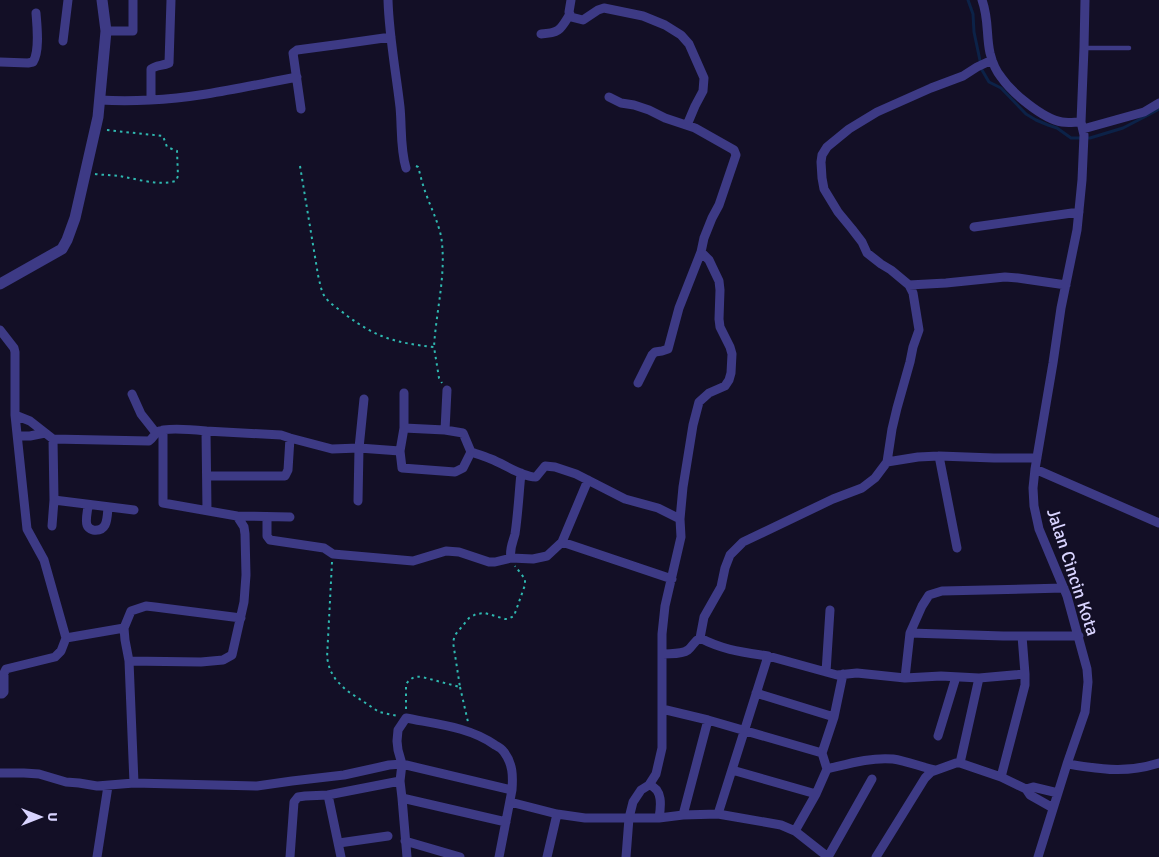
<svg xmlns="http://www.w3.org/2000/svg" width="1159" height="857" font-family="Signika,sans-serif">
  <rect width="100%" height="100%" fill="#130f26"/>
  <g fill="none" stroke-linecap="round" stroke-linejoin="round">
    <path stroke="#0c2248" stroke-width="3" d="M968,0L973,14L974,32L982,70L989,82L1001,88L1026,114L1036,120L1048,125L1057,128L1071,138H1090L1123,128L1150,114L1159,109"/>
    <path stroke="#2fb8b0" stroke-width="2" stroke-dasharray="2.5 4" stroke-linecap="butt" d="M300,166L318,275C320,283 321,291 325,297C330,304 339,309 346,315C377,338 396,343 434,347L439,378L442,383
      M416,166L418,167C420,173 421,179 423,185C428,202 437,218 441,236C447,272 436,311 434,347
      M95,174C103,175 111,175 119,176C137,179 158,186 176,181L178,176L177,151L167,147L163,136L106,130
      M332,562L327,658L330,670L336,680L346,690L379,712L398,716
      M460,687L468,722
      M406,709V684C411,678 414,676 422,677L460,687L453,642L455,635L469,618L476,614L485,613L505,619H508L514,616L525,585V579L515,566"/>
    <path stroke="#3d3a85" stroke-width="4.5" d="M1084,48H1129"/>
    <path stroke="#3d3a85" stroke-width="9" d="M388,0C389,36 396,72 400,107C402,127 400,148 406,168
      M571,0L569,12L571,17L583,20L598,10L604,8L643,16L665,25L681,35L689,44L704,78L703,91L695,106L687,125
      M982,0C989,19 986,35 990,53C992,61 996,71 1001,77C1012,93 1043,119 1062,122C1068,123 1075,122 1081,122
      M106,31H133V0
      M541,34C560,33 560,30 570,14
      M63,41L68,0
      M0,62L28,63L33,62C40,51 37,26 36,13
      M609,97L621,103L634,105L649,110L665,118L695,128L734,150L736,155L719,205L712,218L704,238L701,252L709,260L719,281L720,290L719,319L720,327L730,347L732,354L731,373L729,380L725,386L709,393L699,402L693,425L683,487L680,519L681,537L665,606L662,634V654
      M100,100C116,101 133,101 150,100C199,98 248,86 297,77
      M151,100V69C156,65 162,66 169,63L171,0
      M301,109L293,53L297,50L342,44L391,37
      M1083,129L1144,112L1159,103
      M974,227L1079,212
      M909,285L946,283L1005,277L1018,278L1066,285
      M0,330L14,348L15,352V415L27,529L44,560L66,638L124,628L125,640L129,661L134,783
      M638,383L652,355L655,352L662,351L668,349L679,308L701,252
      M132,394L141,414L156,433
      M15,415L30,421L53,439L149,441C153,438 154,435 157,432C165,427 196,430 206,431L207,510
      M404,428V393
      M445,430L447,390
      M206,431L281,435L290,438L332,449L359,448L400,451L404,428L445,430L463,433L471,452C477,454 484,456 491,459C504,464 522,477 536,477L545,466L555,467L576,474L625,499L658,508L680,519
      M18,436H30L45,433
      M400,451L402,468L455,472L463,468L471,452
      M939,456L957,548
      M887,462L918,457L939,456L994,458H1037
      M1035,469L1159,523
      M207,476H285L288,470L290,438
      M54,500L134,510
      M358,501L359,448L364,399
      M88,505C88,510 85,520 87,525C88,528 90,529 93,530C108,532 107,518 108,507
      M237,516L290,517
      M267,517V536L270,540L324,548L333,554L413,561L446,551L459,552L489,562H495L511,558L533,559L547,556L562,542L588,480
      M52,526L54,500L53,439
      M562,542L672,579
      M511,558C509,549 513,542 515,534C518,514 519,493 521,473
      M124,628L131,611L146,606L155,607L241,618
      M910,633L1003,636H1079
      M1022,636L1025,674
      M700,638C723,650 742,652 768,656L718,814
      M768,656L837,675L857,673L905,678L941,676L979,678L1025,674V685L1001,777
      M129,661L201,662L223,660L232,655L244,602L246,575L245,534L244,527L237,516L163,503V430
      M826,672L830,610
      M905,678L910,633L922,606L929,595L942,591L1064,588
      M756,693L834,717
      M0,694H2L4,692V673L6,669L55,657L61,651L66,638
      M662,709L708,720L822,753L834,717L843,674
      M938,736L956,677
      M960,763L979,678
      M1067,764C1102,769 1124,774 1159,763
      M827,769C848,764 871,757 893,759C907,761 921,767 935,770
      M732,770L816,794
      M0,773H24L39,774L66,782L79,783L97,786L134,783L257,786L292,781L344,775L389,765L402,764L512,790
      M649,785C663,789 661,806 659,818L683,815L718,814L781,825L795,831L828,857
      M1026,789L1033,787L1058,793
      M328,795L341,857
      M402,798L506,822
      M510,802L557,814L585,818H659
      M683,815L708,720
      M795,831L816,794L827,769L822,753
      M405,841L460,857
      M339,843L388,836
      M97,857L108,786
      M290,857L294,802L298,797L305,796L328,795L400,781
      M407,857L402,798L400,781L402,764L398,750L397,741L398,730L406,718C436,724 470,727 495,745C499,747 502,749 504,752C513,764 513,776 512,790L499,857
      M547,857L557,814
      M626,857L629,818L633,802L641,790L649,785L656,774L662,748V654C670,653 681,655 688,650C693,646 694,641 700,638L704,617L721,587L725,568L730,555L743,542L833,499L862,488L875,478L887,462L892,429L897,408L910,362L913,347L919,330L913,293L909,285L891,270L881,264L867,253L862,242L852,229L838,212L824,189L822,178L821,162L822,155L827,147L849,129L877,112L931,88L963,76L977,67L992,60
      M828,857L872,779
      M876,857L925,778L931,772L956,763H960L1001,777L1026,789L1030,795L1053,808
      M1038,857L1067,764L1085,712L1088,682L1087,669L1067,596L1039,529L1034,506L1033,488L1035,469L1053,363L1061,308L1077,230L1082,180L1084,135L1081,122L1084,48L1085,0"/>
    <path stroke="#3d3a85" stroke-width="11" d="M0,284L62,249L67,240L75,218L98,117L106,31L102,0"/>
  </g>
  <g text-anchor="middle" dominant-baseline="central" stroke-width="4" stroke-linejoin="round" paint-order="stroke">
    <g font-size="18" fill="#d9d4ff" stroke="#130f26">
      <text transform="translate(1073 572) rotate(72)">Jalan Cincin Kota</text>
    </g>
  </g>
  <g transform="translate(40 817) rotate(90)" stroke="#130f26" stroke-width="4" paint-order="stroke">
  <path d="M0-4L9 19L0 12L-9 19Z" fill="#d9d4ff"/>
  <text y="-8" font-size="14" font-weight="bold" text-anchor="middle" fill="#d9d4ff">U</text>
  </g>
</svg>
